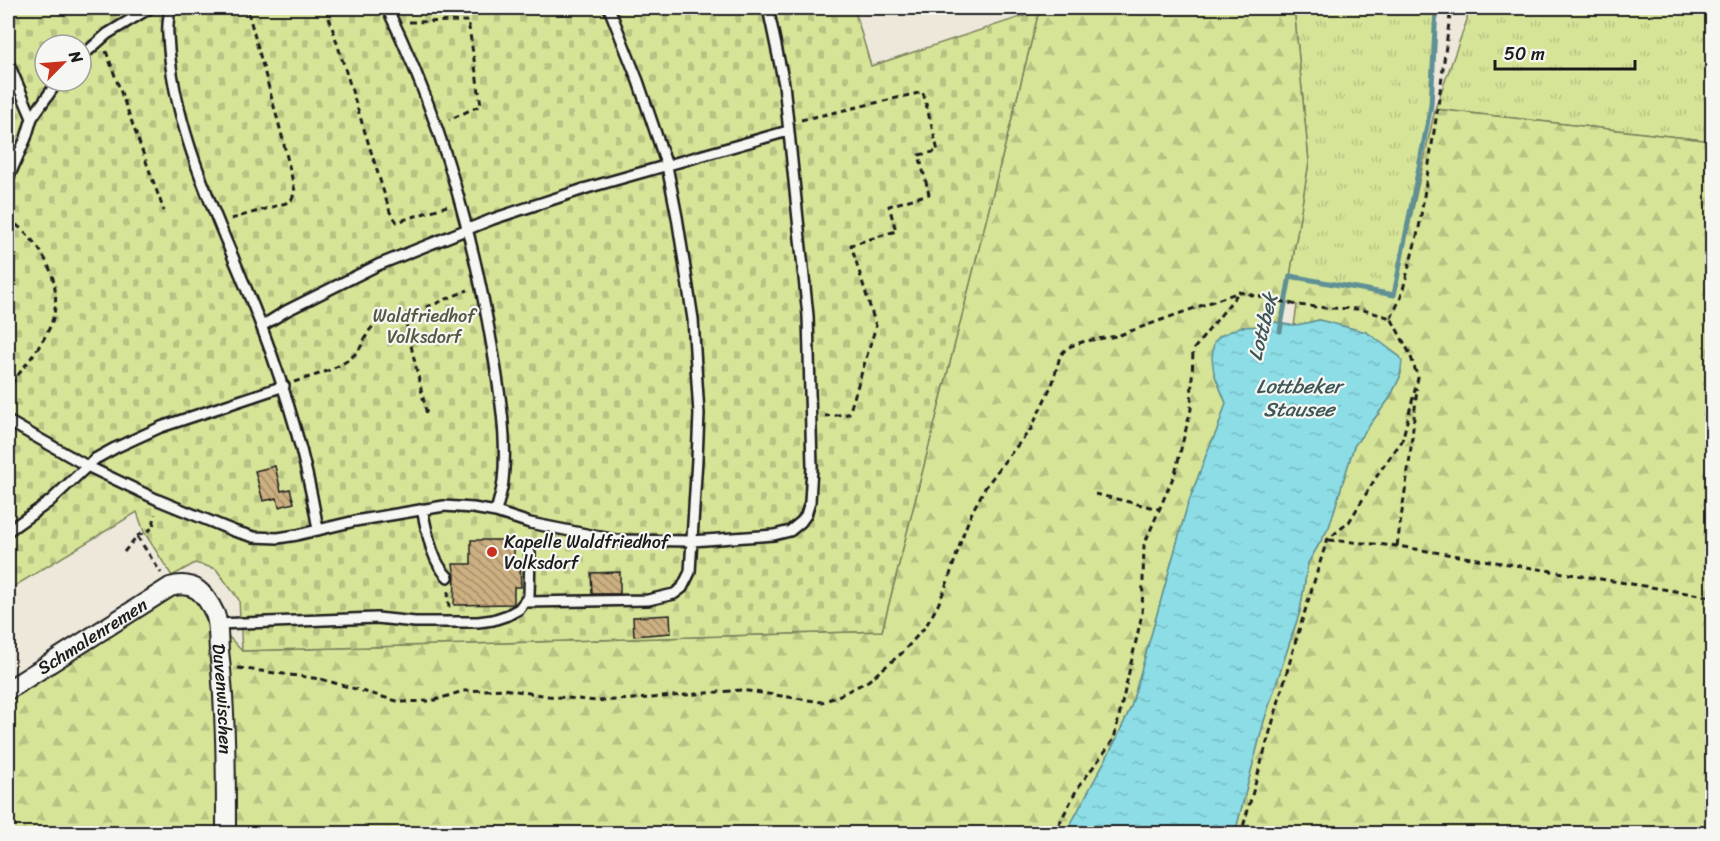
<svg xmlns="http://www.w3.org/2000/svg" width="1720" height="841" font-family="Sriracha,sans-serif">
  <defs>
    <pattern id="grass-tufts" width="24" height="20" patternUnits="userSpaceOnUse" patternTransform="scale(1.5)"><rect width="24" height="20" fill="#d6e498"/><path d="M3 7l-1-3M5 7V3M7 7l1-3M15 17l-1-3M17 17v-4M19 17l1-3" fill="none" stroke="#b7c382"/></pattern>
    <pattern id="forest-firs" width="22" height="20" patternUnits="userSpaceOnUse" patternTransform="scale(1.5)"><rect width="22" height="20" fill="#d6e498"/><path d="M5 1l3.5 6h-7zM16 11l3.5 6h-7z" fill="#b7c382"/></pattern>
    <pattern id="cemetery-stones" width="16" height="16" patternUnits="userSpaceOnUse" patternTransform="scale(1.5)"><rect width="16" height="16" fill="#d6e498"/><path d="M2 7V4a2 2 0 0 1 4 0v3zM10 15v-3a2 2 0 0 1 4 0v3z" fill="#b7c382"/></pattern>
    <pattern id="water-ripples" width="26" height="14" patternUnits="userSpaceOnUse" patternTransform="scale(1.5)"><rect width="26" height="14" fill="#8cdde5"/><path d="M2 4q2-2 4 0t4 0M15 11q2-2 4 0t4 0" fill="none" stroke="#78bdc4"/></pattern>
    <pattern id="building-back-hatch" width="6" height="6" patternUnits="userSpaceOnUse" patternTransform="scale(1.5)"><rect width="6" height="6" fill="#ccb081"/><path d="M-1 5l2 2M0 0l6 6M5-1l2 2" fill="none" stroke="#a58e69"/></pattern>
  </defs>
  <rect width="100%" height="100%" fill="#eee8db"/>
  <filter id="ink" filterUnits="userSpaceOnUse"><feTurbulence type="fractalNoise" baseFrequency=".0167" numOctaves="2"/><feDisplacementMap in="SourceGraphic" scale="12" xChannelSelector="R" yChannelSelector="G"/><feConvolveMatrix kernelMatrix="1 2 1 2 8 2 1 2 1" color-interpolation-filters="sRGB"/></filter>
  <g filter="url(#ink)">
    <path fill="url(#grass-tufts)" stroke="#79805a" stroke-width="1.5" d="M1294,8H1436L1431,105L1394,295L1290,276L1309,162Z
      M1468,8H1712V141L1435,109L1467,20Z"/>
    <path fill="url(#forest-firs)" stroke="#79805a" stroke-width="1.5" d="M1052,8H1294L1309,162L1290,276L1394,295L1435,109L1712,141V833H1235L1264,721L1300,611L1308,563L1329,527L1354,446L1389,399L1400,377L1401,373L1400,357L1366,332L1319,320L1294,326L1297,305L1286,302L1288,287L1279,324L1275,322L1268,326L1240,327L1214,373L1226,403L1218,428L1208,450L1187,507L1131,707L1116,740L1066,833H8V700L167,593L185,594L201,603L217,624L242,651L882,631L1039,11Z"/>
    <path fill="url(#cemetery-stones)" stroke="#79805a" stroke-width="1.5" fill-rule="evenodd" d="M8,8H854L871,66L1039,11L882,631L242,651L239,600L216,569L195,563L172,576L144,532L137,512L8,590ZM45,45H81V81H45Z"/>
    <path fill="url(#water-ripples)" stroke="#5f9095" stroke-width="1.5" d="M1319,320L1366,332L1371,335L1400,357L1402,361L1400,377L1389,399L1354,446L1329,527L1308,563L1300,611L1264,721L1235,833H1066L1116,740L1131,707L1187,507L1208,450L1218,428L1226,403L1214,373L1212,358L1214,342L1220,336L1240,327L1268,326L1275,322C1290,328 1304,324 1319,320Z"/>
    <g fill="none" stroke-linecap="round" stroke-linejoin="round">
      <path stroke="#5f9095" stroke-width="5" d="M1280,331L1290,276L1394,295L1431,105L1436,8"/>
    </g>
    <path fill="url(#building-back-hatch)" stroke="#1c1c1c" stroke-width="1.5" d="M275,466L281,491L290,489L294,503L279,507L277,498L263,501L255,471Z
      M471,540H514V567L520,566L521,587H514V604L454,605L455,576L453,564H471Z
      M620,572V594H592L591,573Z
      M670,615L671,633L634,636L633,617Z"/>
    <g fill="none" stroke-linecap="round" stroke-linejoin="round">
      <g stroke="#1c1c1c" stroke-width="14">
        <path id="lane" d="M170,8C169,16 167,26 168,35C173,139 226,233 262,328C287,394 307,461 318,530
          M387,8C439,114 472,229 492,346C499,388 508,438 503,481C502,492 498,502 496,512L530,523L616,540L692,541L774,535L790,531L801,522L806,515L810,502L812,467L808,316L784,84L768,8
          M81,57L107,34L150,8
          M8,62L32,118
          M8,179L26,138L32,118L58,81
          M262,326L286,311L378,265L493,219L587,188L788,131
          M8,421L87,466L158,500L234,531L254,537L278,538L297,535L355,521L444,506L473,508L496,512
          M422,509C427,531 431,561 448,577
          M8,531L49,502L95,459L115,448L161,427L284,386
          M526,602L648,600L674,594L682,588L690,572L697,459L699,414L693,319L677,217L667,166L638,81L609,8
          M217,624L377,618L415,622H478L493,620L508,615L519,609L529,596L530,553"/>
      </g>
      <g stroke="#1c1c1c" stroke-width="22">
        <g id="street">
          <path id="s1" d="M8,690L170,587C194,580 205,593 215,614C219,624 218,639 219,650C226,711 226,773 226,834"/>
        </g>
      </g>
      <path stroke="#1c1c1c" stroke-width="3" stroke-dasharray="6 4.5" stroke-linecap="butt" d="M326,8L390,212L397,222L447,206
        M409,22L468,21L481,105L449,120
        M106,51L164,211
        M801,120L923,92L938,151L919,155L929,194L889,206L896,231L851,245L876,326L849,414L825,416
        M8,218C39,241 64,277 53,318C46,343 22,368 8,389
        M231,219L286,203L292,199L295,191L281,132L247,8
        M404,315L427,415
        M1391,318L1401,297L1419,228L1438,106L1451,8
        M294,382C315,375 338,370 354,355C366,345 364,330 379,322L435,304L468,290
        M1095,494L1159,509
        M137,536L153,528L155,514
        M1329,540L1397,546L1712,597
        M1397,546L1410,457L1417,389
        M124,552L137,536L161,573
        M448,591L449,609
        M238,668L321,679L400,702L432,701L463,691L504,689L548,696L597,701L651,698L741,690L822,702L836,697L868,681L902,653L926,626L938,605L948,581L965,529L973,510L985,488L1007,458L1031,429L1053,382L1060,356L1065,350L1071,346L1085,341L1117,336L1239,292L1297,305L1327,308L1360,309L1391,318L1410,354L1418,378L1402,441L1380,471L1349,522L1327,540L1296,640L1241,834
        M1054,834L1077,789L1114,739L1142,614L1144,545L1175,473L1191,409L1193,350L1239,292"/>
      <use href="#lane" stroke="#f6f6f2" stroke-width="9"/>
      <use href="#street" stroke="#f6f6f2" stroke-width="18"/>
    </g>
  </g>
  <circle fill="#c8321e" stroke="#f6f6f2" stroke-width="2" cx="492" cy="552" r="6"/>
  <g text-anchor="middle" dominant-baseline="central" stroke-width="4.5" stroke-linejoin="round" paint-order="stroke">
    <g font-size="18" fill="#545841" stroke="#f6f6f2">
      <text x="424" y="316">Waldfriedhof<tspan x="424" dy="21">Volksdorf</tspan></text>
    </g>
    <g font-size="18" fill="#1c1c1c" stroke="#f6f6f2" text-anchor="start">
      <text x="504" y="542">Kapelle Waldfriedhof<tspan x="504" dy="21">Volksdorf</tspan></text>
    </g>
    <g font-size="18" fill="#1c1c1c" stroke="#f6f6f2">
      <text stroke="none"><textPath href="#s1" startOffset="100">Schmalenremen</textPath></text>
      <text stroke="none"><textPath href="#s1" startOffset="336">Duvenwischen</textPath></text>
    </g>
    <g font-size="20" font-style="italic" fill="#3e5658" stroke="#f6f6f2">
      <text transform="translate(1263 327) rotate(-76)">Lottbek</text>
      <text x="1299" y="386">Lottbeker<tspan x="1299" dy="23">Stausee</tspan></text>
    </g>
  </g>
  <rect width="1720" height="841" fill="none" stroke="#f6f6f2" stroke-width="30"/>
  <rect x="15" y="15" width="1690" height="811" fill="none" stroke="#1c1c1c" stroke-width="2" filter="url(#ink)"/>
  <g transform="translate(63 63) rotate(65)"><circle r="28" fill="#f6f6f2" stroke="#9f9f9c" stroke-width="1.5"/>
  <path d="M0-4.5L10 22L0 15L-10 22Z" fill="#c8321e"/>
  <text y="-9" font-size="16" font-weight="bold" text-anchor="middle" fill="#1c1c1c">N</text>
  </g>
  <path d="M1495 60v9h140v-9" fill="none" stroke="#1c1c1c" stroke-width="3"/>
  <text x="1504" y="60" font-size="18" fill="#1c1c1c" stroke="#f6f6f2" stroke-width="4.5" paint-order="stroke">50 m</text>
</svg>
